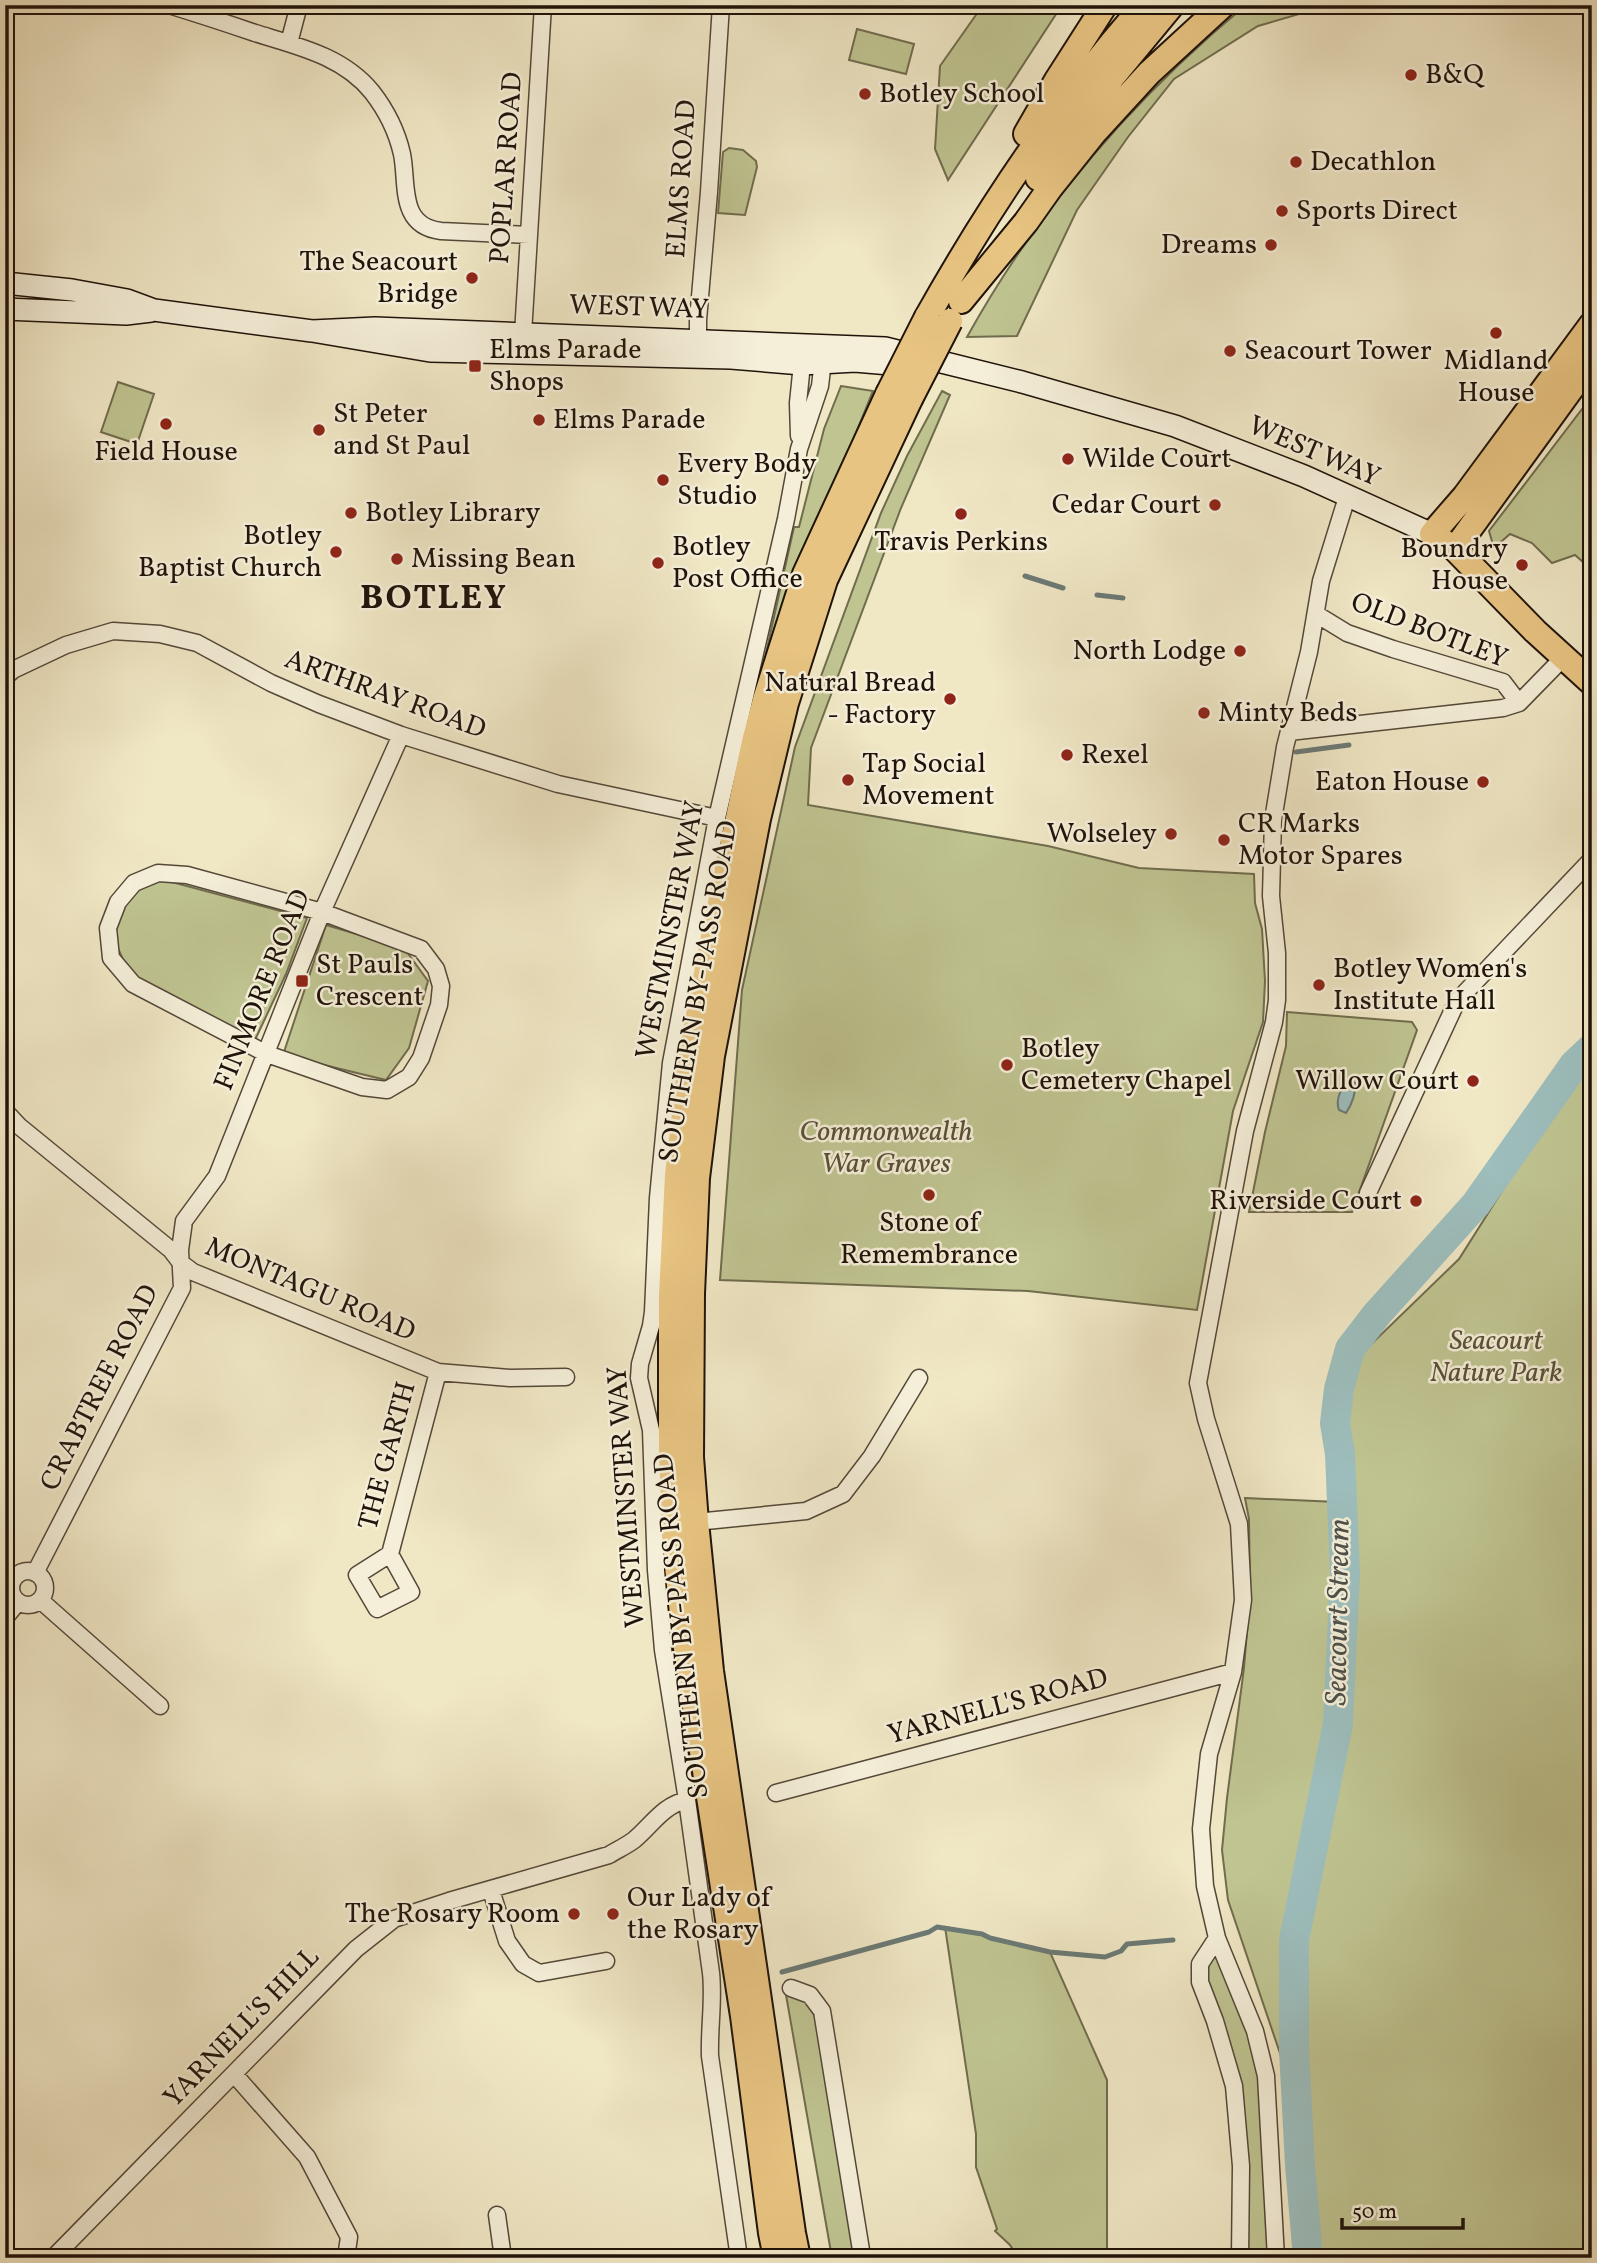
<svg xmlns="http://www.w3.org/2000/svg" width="1597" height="2263" font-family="Vollkorn,serif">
  <rect width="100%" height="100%" fill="#f0e7c5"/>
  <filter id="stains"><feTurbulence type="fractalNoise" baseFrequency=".00286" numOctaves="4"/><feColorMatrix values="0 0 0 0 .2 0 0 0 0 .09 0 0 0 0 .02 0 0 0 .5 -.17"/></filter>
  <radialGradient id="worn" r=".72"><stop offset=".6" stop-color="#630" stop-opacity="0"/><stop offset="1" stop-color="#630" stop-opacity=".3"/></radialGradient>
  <path fill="#bfc491" stroke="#706c4e" stroke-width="2" d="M983,5H1062L948,180L935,149L940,66Z
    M1246,5H1330L1258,26L1174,79L1128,137L1077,210L1017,336L967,337C1038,209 1134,98 1246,5Z
    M857,29L914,44L906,74L849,60Z
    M729,148L743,150L756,161L757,167L745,215L718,213L723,152Z
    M118,382L154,394L137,444L101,432Z
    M841,386L873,391L811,544L760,680L794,527H799L824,429Z
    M942,391L950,395L901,508L811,748L808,805L1048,846L1139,868L1254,874L1255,903L1262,929L1265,981L1263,1022L1233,1111L1197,1310L1028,1291L720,1280L742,990L795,747L881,513L907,456Z
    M1592,396V570L1575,555L1552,563L1532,543L1510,534L1494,548L1489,531Z
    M153,877L307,918L286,974L255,1040L132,980L113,937L122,902Z
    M326,925L404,948L428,981L409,1048L386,1080L283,1055Z
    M1287,1012L1412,1022L1417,1030L1352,1212H1249L1265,1132L1286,1046Z
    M1592,1059V2258H1308L1294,2050V1940L1338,1724L1345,1573L1340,1454H1349L1342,1427L1346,1394L1361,1354L1459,1259L1564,1093Z
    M1245,1498L1337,1502L1338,1581L1325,1758L1322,1778L1301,1855L1282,1947L1288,1976L1285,2068L1228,1900L1222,1850L1227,1798L1244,1668L1250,1595L1249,1519Z
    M945,1927L982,1934L990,1938L1050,1952L1107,2080V2258H1018L1010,2245L995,2231L997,2229L976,2167V2134Z
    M1217,1938L1255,2031L1276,2258H1240L1234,2086L1200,1964Z
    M785,1989L807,1998L818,2024L863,2258H832Z"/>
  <path fill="#9dbebd" stroke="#6b7a75" stroke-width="2" d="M1348,1080L1355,1083C1356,1095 1352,1104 1346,1113L1339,1110C1335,1100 1341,1088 1348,1080Z"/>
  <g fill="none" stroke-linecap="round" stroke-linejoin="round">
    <path stroke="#6b7a75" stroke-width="5" d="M1025,576L1063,588
      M1097,595L1123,598
      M1296,752L1349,745
      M782,1972L929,1932L937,1927L982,1934L990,1938L1050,1952L1105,1957L1121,1951L1127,1944L1173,1940"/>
    <path stroke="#9dbebd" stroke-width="30" d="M1308,2258L1300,2165L1294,2050V1940L1338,1724L1345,1573L1340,1454L1335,1423L1339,1389L1350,1349L1377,1314L1476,1204L1574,1065L1592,1048"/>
    <g stroke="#544839" stroke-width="19">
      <path id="minor" d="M169,5C198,14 226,23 255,33C297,46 343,56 372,92C386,110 397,132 402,154C408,183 398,226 441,231L529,235
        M289,43L299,5
        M523,334L543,5
        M698,352V320L709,192L721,5
        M799,436L798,403L803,354
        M1316,614L1347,633L1393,649L1503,682L1519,703
        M5,677L13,670L66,645L113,631L160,634L197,643L271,683L319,704L401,735L558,784L717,818
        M1289,732L1503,708L1519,703L1563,658
        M158,873L187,875L322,912L421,949L436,969L441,986L439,1005L421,1058L409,1077L387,1090L362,1087L267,1054L133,984L111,958L108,928L118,902L134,883Z
        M5,1111L19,1126L171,1250L181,1263L193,1272L438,1372L510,1378L566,1377
        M1368,1193L1457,1001L1592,859
        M696,1522L806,1511L843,1494L872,1456L919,1378
        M390,1554L411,1592L377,1609L357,1575L390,1554L438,1372
        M11 1588a17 17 0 1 1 34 0a17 17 0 1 1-34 0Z
        M35,1573L182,1288L180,1250L184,1221L217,1176L322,912L401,735
        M40,1600L160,1706
        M5,1618L18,1602
        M776,1793L1233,1672
        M491,1890L507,1941L523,1964L539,1973L606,1961
        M1217,1938L1200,1964V1982L1215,2021L1234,2086L1241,2166L1240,2258
        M791,1988L810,1995L822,2011L861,2250L864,2258
        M234,2074L307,2157L349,2237L346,2258
        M497,2215L503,2258
        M53,2258L356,1949L394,1919L449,1901L609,1855C617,1850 626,1846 634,1840C652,1825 663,1805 687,1800
        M739,2258L710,2056C709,2028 714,2001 711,1973L687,1800L663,1650L656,1570L651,1430L639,1378L640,1364L651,1326L653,1312L658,1198L671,1063L717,818L786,519L799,449L820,386L824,352
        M1276,2258L1266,2076L1255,2031L1217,1938L1205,1886L1201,1829L1209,1754L1233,1672L1243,1600L1239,1524L1206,1419L1198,1383L1245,1131L1274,1022L1277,1000V953L1271,896L1273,820L1285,747L1309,652L1321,581L1347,497"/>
    </g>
    <g stroke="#20130a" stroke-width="24">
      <path id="secondary" d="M5,283L72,290L127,300L154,310L312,331L430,351L731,358L802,364L855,361L913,366
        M5,309L126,314L151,311
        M312,331L375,328L885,348L1022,382L1175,426L1304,476L1432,534"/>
    </g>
    <g stroke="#20130a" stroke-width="28">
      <path id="primary" d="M1592,324L1465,496L1432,534L1455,549L1535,631L1592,683
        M1455,549L1592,360"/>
    </g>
    <g stroke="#20130a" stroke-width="28">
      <path id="trunk" d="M1026,134L1057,80L1105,5
        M1038,178L1114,75L1172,5
        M961,301L1026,222L1050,188L1094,133L1149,73L1223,5
        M927,317C989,207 1060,101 1144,5
        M776,2258L771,2233L743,2016L685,1642L675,1547L671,1455V1296L677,1175L691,1052L714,932L754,742L765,700L805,574L888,394
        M798,2258L793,2233L711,1671L696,1522L691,1457L692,1294L697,1178L712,1056L758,819L786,703L825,580L910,399"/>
    </g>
    <use href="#minor" stroke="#f5efd9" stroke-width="16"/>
    <use href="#secondary" stroke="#f5efd9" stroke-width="21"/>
    <use href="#primary" stroke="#e8c482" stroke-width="24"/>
    <use href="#trunk" stroke="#e8c482" stroke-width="24"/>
    <g stroke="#20130a" stroke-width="28" stroke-linecap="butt">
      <path id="trunk-bridge" d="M888,394L927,317
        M910,399L950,321"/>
    </g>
    <use href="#trunk-bridge" stroke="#e8c482" stroke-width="24"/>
  </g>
  <g fill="#8f2418" stroke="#f5efd9" stroke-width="2.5">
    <circle cx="1411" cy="75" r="7"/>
    <circle cx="865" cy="94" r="7"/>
    <circle cx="1296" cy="162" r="7"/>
    <circle cx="1282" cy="211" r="7"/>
    <circle cx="1271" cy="245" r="7"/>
    <circle cx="472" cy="278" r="7"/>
    <circle cx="1496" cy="333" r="7"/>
    <circle cx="1230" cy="351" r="7"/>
    <rect x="468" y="359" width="14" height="14" rx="3.5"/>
    <circle cx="539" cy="420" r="7"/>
    <circle cx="166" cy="424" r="7"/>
    <circle cx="319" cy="430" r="7"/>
    <circle cx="1068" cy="459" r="7"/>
    <circle cx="663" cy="480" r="7"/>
    <circle cx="1215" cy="505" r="7"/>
    <circle cx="351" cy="513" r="7"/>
    <circle cx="961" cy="514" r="7"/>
    <circle cx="336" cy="552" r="7"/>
    <circle cx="397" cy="559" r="7"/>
    <circle cx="658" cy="563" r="7"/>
    <circle cx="1522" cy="565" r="7"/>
    <circle cx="1240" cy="651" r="7"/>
    <circle cx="950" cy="699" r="7"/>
    <circle cx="1204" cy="713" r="7"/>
    <circle cx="1067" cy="755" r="7"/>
    <circle cx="848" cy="780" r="7"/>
    <circle cx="1483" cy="782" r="7"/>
    <circle cx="1171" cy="834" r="7"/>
    <circle cx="1224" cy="840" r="7"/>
    <rect x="295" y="974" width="14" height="14" rx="3.5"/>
    <circle cx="1319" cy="985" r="7"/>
    <circle cx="1007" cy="1065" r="7"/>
    <circle cx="1473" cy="1081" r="7"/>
    <circle cx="929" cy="1195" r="7"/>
    <circle cx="1416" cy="1201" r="7"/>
    <circle cx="574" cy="1914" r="7"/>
    <circle cx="613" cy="1914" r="7"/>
  </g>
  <g text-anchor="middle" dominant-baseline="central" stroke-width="5" stroke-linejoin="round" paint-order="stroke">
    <g font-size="28" fill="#20130a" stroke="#f5efd9" text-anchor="start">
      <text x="1425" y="75">B&amp;Q</text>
      <text x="879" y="94">Botley School</text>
      <text x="1310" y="162">Decathlon</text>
      <text x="1296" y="211">Sports Direct</text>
      <text x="1257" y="245" text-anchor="end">Dreams</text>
      <text x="458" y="262" text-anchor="end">The Seacourt<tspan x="458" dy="32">Bridge</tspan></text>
      <text x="489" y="350">Elms Parade<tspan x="489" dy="32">Shops</tspan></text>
      <text x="1244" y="351">Seacourt Tower</text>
      <text x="1496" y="361" text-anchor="middle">Midland<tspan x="1496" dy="32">House</tspan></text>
      <text x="333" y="414">St Peter<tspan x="333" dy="32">and St Paul</tspan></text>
      <text x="553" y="420">Elms Parade</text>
      <text x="166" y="452" text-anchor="middle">Field House</text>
      <text x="1082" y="459">Wilde Court</text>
      <text x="677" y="464">Every Body<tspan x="677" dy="32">Studio</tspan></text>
      <text x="1201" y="505" text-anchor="end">Cedar Court</text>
      <text x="365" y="513">Botley Library</text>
      <text x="322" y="536" text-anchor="end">Botley<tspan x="322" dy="32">Baptist Church</tspan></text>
      <text x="961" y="542" text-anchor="middle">Travis Perkins</text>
      <text x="672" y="547">Botley<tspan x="672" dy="32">Post Office</tspan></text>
      <text x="1508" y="549" text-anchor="end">Boundry<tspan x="1508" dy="32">House</tspan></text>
      <text x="411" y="559">Missing Bean</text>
      <text x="1226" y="651" text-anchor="end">North Lodge</text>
      <text x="936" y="683" text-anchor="end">Natural Bread<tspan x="936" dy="32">- Factory</tspan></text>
      <text x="1218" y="713">Minty Beds</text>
      <text x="1081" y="755">Rexel</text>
      <text x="862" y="764">Tap Social<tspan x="862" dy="32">Movement</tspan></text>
      <text x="1469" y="782" text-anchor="end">Eaton House</text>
      <text x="1238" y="824">CR Marks<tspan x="1238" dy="32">Motor Spares</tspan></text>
      <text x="1157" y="834" text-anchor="end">Wolseley</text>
      <text x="316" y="965">St Pauls<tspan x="316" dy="32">Crescent</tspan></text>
      <text x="1333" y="969">Botley Women's<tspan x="1333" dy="32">Institute Hall</tspan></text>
      <text x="1021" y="1049">Botley<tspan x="1021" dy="32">Cemetery Chapel</tspan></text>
      <text x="1459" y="1081" text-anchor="end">Willow Court</text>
      <text x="1402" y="1201" text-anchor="end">Riverside Court</text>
      <text x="929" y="1223" text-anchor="middle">Stone of<tspan x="929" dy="32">Remembrance</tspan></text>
      <text x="627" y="1898">Our Lady of<tspan x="627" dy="32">the Rosary</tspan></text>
      <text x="560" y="1914" text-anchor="end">The Rosary Room</text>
    </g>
    <g font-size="28" fill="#20130a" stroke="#f5efd9">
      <text transform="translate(507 168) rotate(-86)">POPLAR ROAD</text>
      <text transform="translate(682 179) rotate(-86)">ELMS ROAD</text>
      <text transform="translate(639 308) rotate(2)">WEST WAY</text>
      <text transform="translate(1314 452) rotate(23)">WEST WAY</text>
      <text transform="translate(1429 631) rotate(21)">OLD BOTLEY</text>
      <text transform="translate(385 695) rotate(20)">ARTHRAY ROAD</text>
      <text transform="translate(671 930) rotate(-79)">WESTMINSTER WAY</text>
      <text transform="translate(263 990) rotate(-68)">FINMORE ROAD</text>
      <text transform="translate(699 992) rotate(-80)">SOUTHERN BY-PASS ROAD</text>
      <text transform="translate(310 1290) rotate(23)">MONTAGU ROAD</text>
      <text transform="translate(100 1388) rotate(-63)">CRABTREE ROAD</text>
      <text transform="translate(388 1456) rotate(-75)">THE GARTH</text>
      <text transform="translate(627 1497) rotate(-94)">WESTMINSTER WAY</text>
      <text transform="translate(682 1626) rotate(-96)">SOUTHERN BY-PASS ROAD</text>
      <text transform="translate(998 1707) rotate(-15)">YARNELL'S ROAD</text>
      <text transform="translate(242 2028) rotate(-46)">YARNELL'S HILL</text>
    </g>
    <g font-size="28" font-style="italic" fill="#585139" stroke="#f5efd9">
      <text x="886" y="1132">Commonwealth<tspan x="886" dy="32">War Graves</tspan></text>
      <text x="1496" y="1341">Seacourt<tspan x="1496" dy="32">Nature Park</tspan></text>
    </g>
    <g font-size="30" font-style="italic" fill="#4c4f49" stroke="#f5efd9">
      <text transform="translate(1339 1612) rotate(-89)">Seacourt Stream</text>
    </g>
    <g font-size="35" font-weight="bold" letter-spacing="2" fill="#20130a" stroke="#f5efd9">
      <text x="434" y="599">BOTLEY</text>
    </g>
  </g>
  <rect width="1597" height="2263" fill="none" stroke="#f0e7c5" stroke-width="28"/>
  <rect x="7" y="7" width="1583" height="2249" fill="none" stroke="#20130a" stroke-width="3.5"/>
  <rect x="14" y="14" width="1569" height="2235" fill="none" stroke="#20130a" stroke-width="2"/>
  <path d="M1342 2218v10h121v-10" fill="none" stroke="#20130a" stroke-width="3.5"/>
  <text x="1352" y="2218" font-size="21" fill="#20130a" stroke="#f5efd9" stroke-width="5" paint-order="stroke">50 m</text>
  <rect width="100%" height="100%" filter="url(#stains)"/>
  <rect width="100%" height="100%" fill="url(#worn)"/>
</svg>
